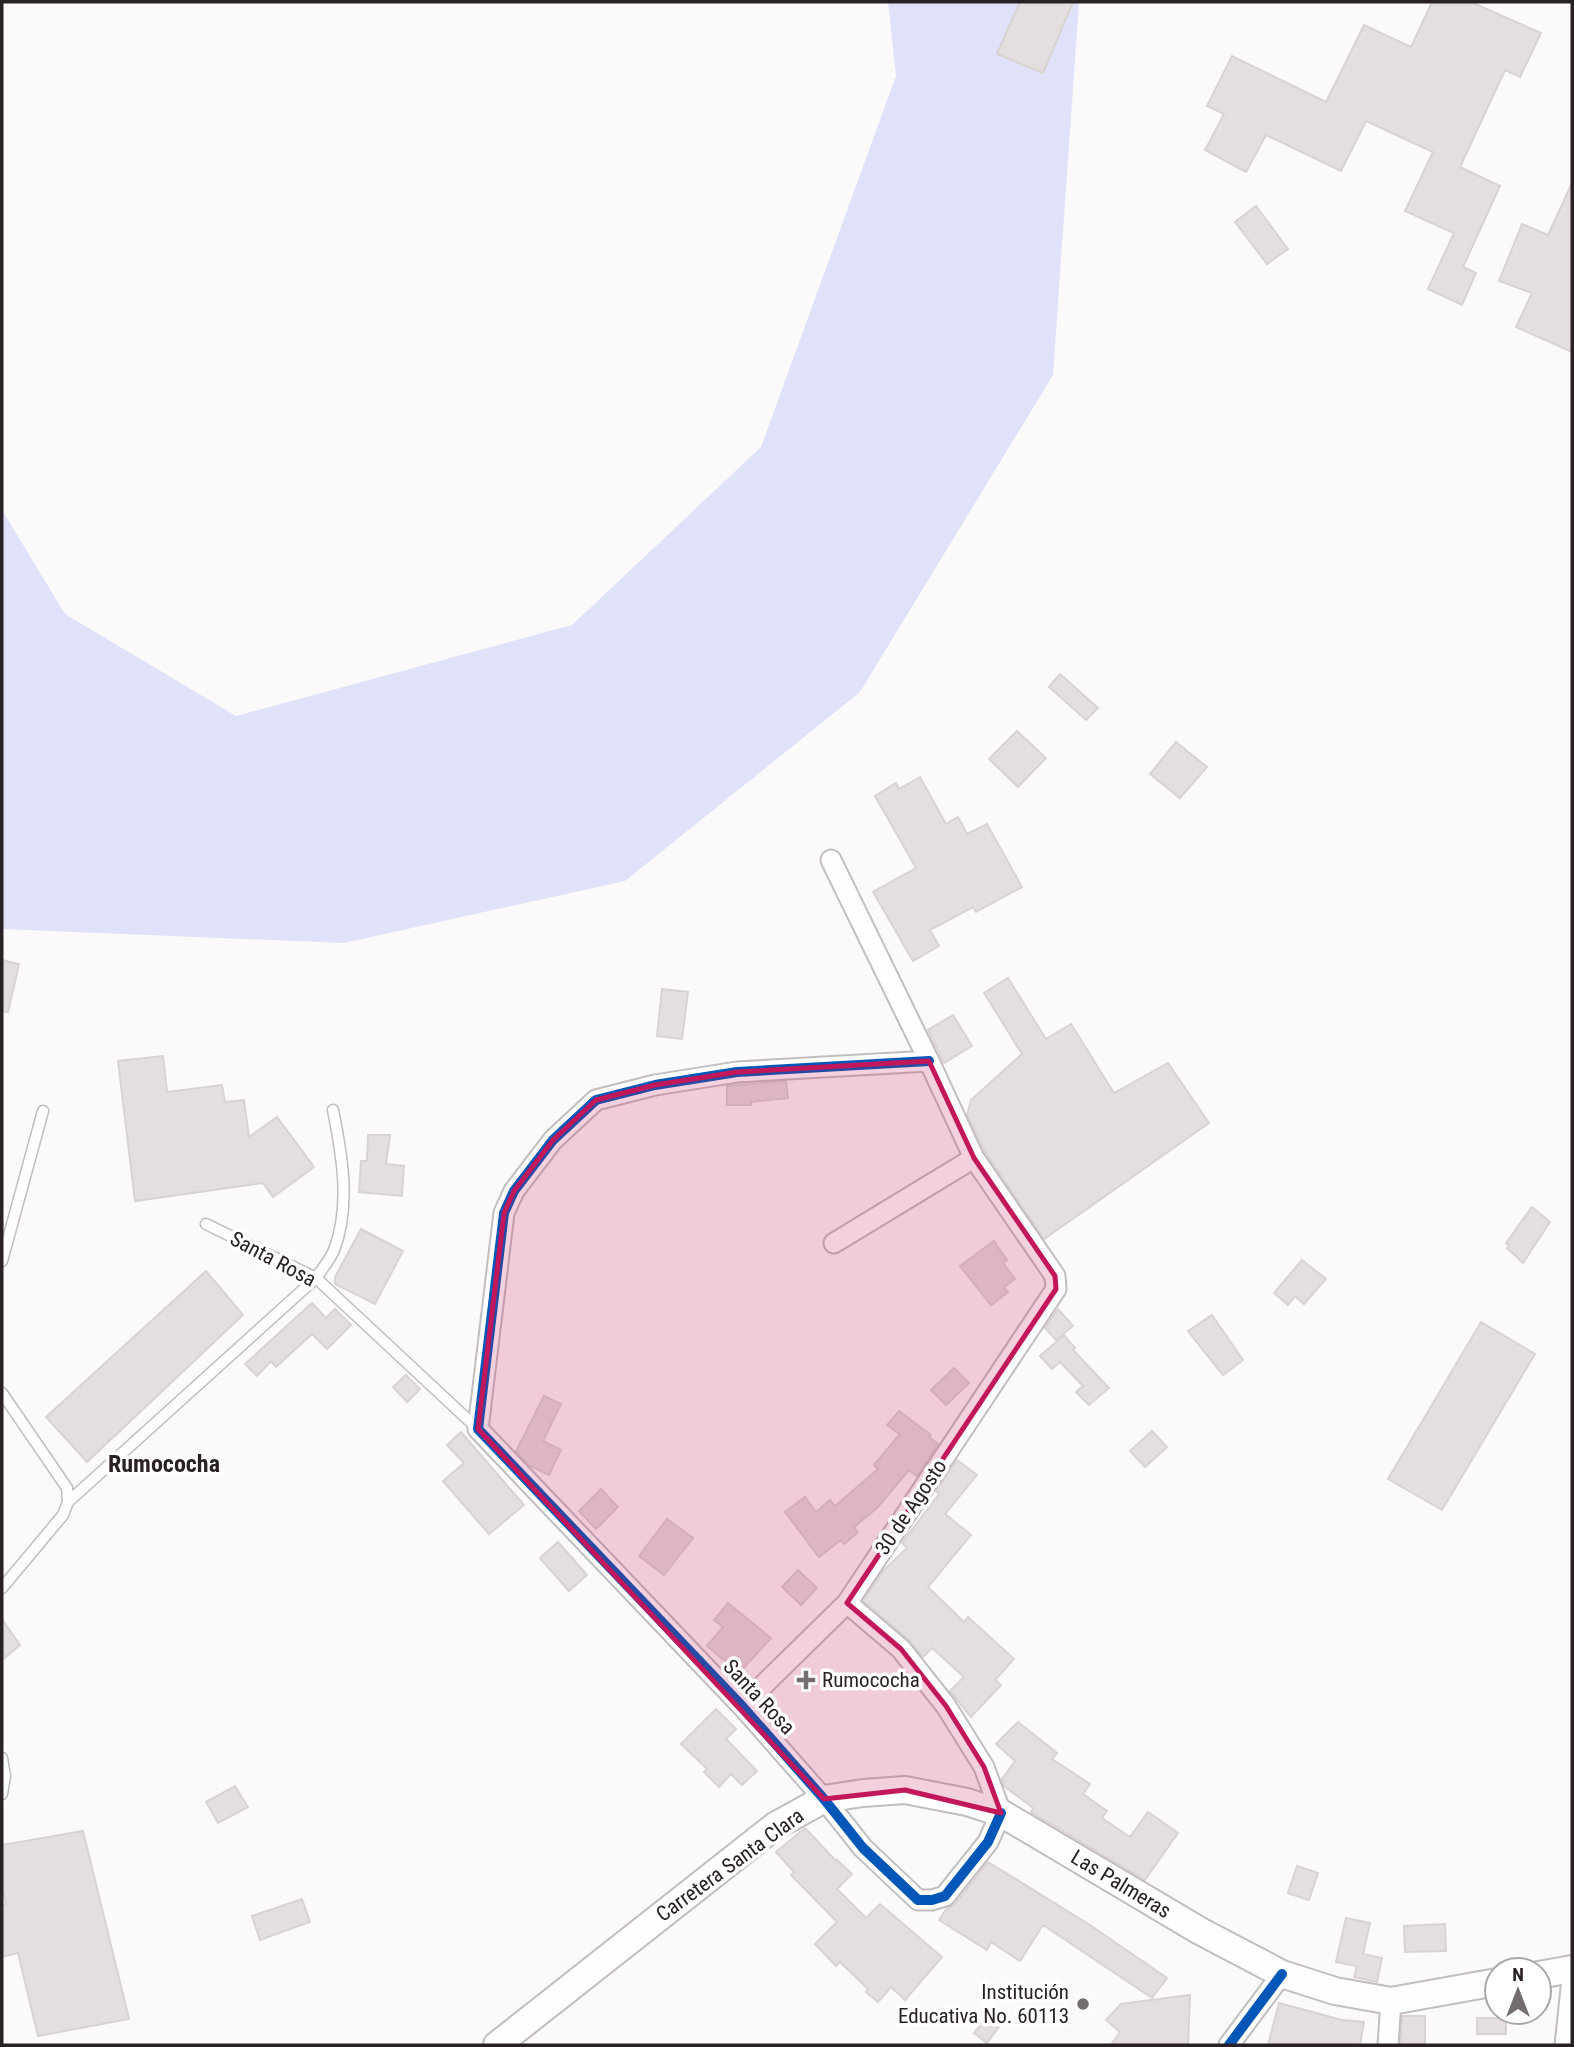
<svg xmlns="http://www.w3.org/2000/svg" width="1574" height="2047" font-family="'Roboto Condensed',sans-serif">
  <rect width="100%" height="100%" fill="#fcf9fa"/>
  <path fill="#dfe2f9" d="M888,2H1079L1053,375L860,692L625,881L344,943L2,929V510L65,614L236,716L572,625L761,447L896,76Z"/>
  <path fill="#e4dede" stroke="#d9d2d3" stroke-width="2" d="M1020,2H1073L1043,73L997,54Z
    M1432,2H1471L1541,33L1520,77L1505,70L1460,167L1500,186L1463,267L1476,273L1462,305L1428,289L1454,233L1405,211L1433,152L1366,121L1341,171L1266,135L1246,172L1205,150L1224,114L1207,106L1232,56L1326,102L1364,25L1411,47Z
    M1572,183V352L1516,327L1532,293L1499,281L1522,224L1548,235Z
    M1256,206L1288,249L1267,264L1235,222Z
    M1060,674L1098,708L1086,720L1049,687Z
    M1017,731L1046,758L1018,787L989,759Z
    M1176,742L1207,767L1180,798L1150,774Z
    M920,777L946,824L958,817L967,834L987,824L1022,887L976,912L973,907L930,930L939,946L913,961L873,892L916,868L875,796L896,783L899,789Z
    M2,960L19,964L8,1012L2,1011Z
    M1008,978L1046,1039L1071,1024L1114,1093L1168,1063L1209,1123L1044,1239L985,1152L967,1115L971,1100L1022,1054L984,993Z
    M662,989L688,992L682,1039L657,1036Z
    M953,1015L972,1046L944,1063L928,1030Z
    M163,1056L167,1092L222,1085L225,1102L244,1100L249,1137L277,1117L314,1167L273,1197L263,1183L135,1201L118,1061Z
    M786,1081L788,1098L751,1102V1105H727V1086Z
    M368,1135H390L386,1164L404,1166L402,1196L359,1192L361,1161H367Z
    M1532,1207L1550,1222L1523,1263L1507,1248L1509,1245L1506,1243Z
    M361,1229L403,1251L375,1304L335,1284V1277Z
    M994,1241L1007,1260L1003,1263L1015,1279L1004,1287L1008,1292L991,1305L960,1266Z
    M1302,1260L1326,1279L1304,1304L1295,1296L1288,1305L1274,1293Z
    M206,1271L243,1315L87,1462L46,1417Z
    M312,1303L326,1318L335,1309L351,1325L327,1349L312,1334L276,1367L271,1361L257,1376L245,1364Z
    M1058,1309L1073,1326L1056,1340L1045,1328Z
    M1212,1315L1243,1360L1223,1375L1188,1331Z
    M1481,1322L1535,1354L1442,1510L1388,1479Z
    M1064,1335L1075,1348L1073,1350L1109,1388L1089,1405L1076,1392L1083,1386L1060,1362L1052,1369L1040,1356Z
    M954,1368L969,1383L946,1405L931,1390Z
    M406,1375L420,1389L407,1402L393,1387Z
    M544,1396L561,1404L543,1441L561,1450L549,1475L530,1466L516,1451Z
    M899,1411L931,1435L929,1437L938,1444L917,1476L909,1470L877,1508L854,1527L858,1532L844,1544L841,1540L819,1557L785,1512L805,1497L816,1512L830,1500L835,1506L878,1469L874,1465L900,1434L887,1425Z
    M1152,1431L1167,1447L1145,1467L1130,1451Z
    M461,1432L524,1505L489,1534L443,1481L464,1463L447,1445Z
    M957,1460L977,1475L945,1514L971,1535L928,1587L964,1622L968,1617L1014,1659L995,1680L1001,1685L971,1717L950,1691L964,1677L932,1648L923,1657L909,1640L863,1601L883,1571L907,1548L902,1543L939,1494L936,1491Z
    M601,1489L618,1507L596,1529L579,1511Z
    M667,1519L693,1538L664,1575L639,1556Z
    M558,1542L587,1575L569,1591L540,1558Z
    M798,1570L817,1588L801,1605L782,1587Z
    M728,1603L771,1638L739,1673L707,1646L723,1627L714,1620Z
    M2,1619L20,1645L2,1660Z
    M716,1709L736,1729L726,1739L757,1771L742,1785L731,1774L719,1787L704,1772L707,1769L681,1744Z
    M1018,1722L1057,1753L1052,1759L1090,1784L1083,1794L1107,1811L1102,1818L1130,1837L1148,1812L1178,1833L1145,1880L1031,1812L1033,1808L1004,1786L1002,1779L1015,1761L996,1744Z
    M235,1786L248,1807L218,1823L206,1802Z
    M805,1828L836,1861L837,1860L852,1874L837,1889L866,1918L880,1904L942,1957L905,2000L891,1987L878,2002L866,1992L868,1989L840,1962L836,1966L815,1944L837,1922L791,1875L794,1872L776,1852Z
    M83,1831L129,2019L38,2036L18,1953L2,1957V1905L6,1904L2,1886V1845Z
    M988,1862L1090,1925L1167,1978L1152,1998L1043,1925L1020,1961L991,1942L987,1950L939,1920L947,1908L955,1904Z
    M1297,1866L1318,1873L1309,1900L1288,1893Z
    M302,1899L310,1922L260,1940L252,1916Z
    M1346,1918L1370,1923L1363,1954L1382,1958L1377,1982L1354,1977L1357,1966L1336,1962Z
    M1445,1924L1446,1951L1405,1952L1404,1926Z
    M1190,1995L1188,2045H1111L1120,2032L1106,2020L1121,2004Z
    M1279,2003L1342,2020L1364,2022L1360,2045H1268Z
    M992,2011L1004,2020L987,2043L974,2033Z
    M1402,2016H1425V2045H1400Z
    M1477,2018H1506V2034H1477Z"/>
  <g fill="none" stroke-linecap="round" stroke-linejoin="round">
    <g stroke="#c2bdbf" stroke-width="13">
      <path id="lane" d="M206,1224L316,1278L478,1429
        M2,1261L43,1111
        M2,1393L67,1488L68,1502L63,1515L2,1588
        M68,1502L316,1278C322,1269 330,1260 334,1250C351,1206 342,1155 333,1110
        M2,1758L5,1776L2,1794"/>
    </g>
    <g stroke="#c2bdbf" stroke-width="23">
      <path id="street" d="M834,1243L974,1158
        M847,1603L901,1649L946,1706L984,1767L1001,1813L988,1842L945,1896L932,1900H918L863,1848L824,1799L742,1706L478,1429L504,1213L514,1191L553,1140L596,1100L655,1085L737,1072L929,1061
        M742,1706L847,1603L1056,1289L1055,1276L974,1158L929,1061L831,860
        M1229,2045L1282,1974
        M1388,2045L1391,2001
        M1565,2045L1572,1979"/>
    </g>
    <g stroke="#c2bdbf" stroke-width="30">
      <path id="secondary" d="M1539,1975L1572,1969
        M497,2045L775,1826L824,1799L863,1793L905,1790L967,1802L1001,1813L1200,1931L1282,1974L1335,1991L1391,2001L1497,1982"/>
    </g>
    <use href="#lane" stroke="#fffefe" stroke-width="10"/>
    <use href="#street" stroke="#fffefe" stroke-width="19"/>
    <use href="#secondary" stroke="#fffefe" stroke-width="26"/>
    <g stroke="#fff" stroke-width="15">
      <path id="cycleway" d="M929,1061L737,1072L655,1085L596,1100L553,1140L514,1191L504,1213L478,1429L742,1706L824,1799L863,1848L918,1900H932L945,1896L988,1842L1001,1813
        M1229,2045L1282,1974"/>
    </g>
    <use href="#cycleway" stroke="#0057b8" stroke-width="10"/>
  </g>
  <path fill="#c2185b" fill-opacity="0.2" stroke="#c2185b" stroke-width="5" stroke-linejoin="round" d="M929,1061L974,1158L1055,1276L1056,1289L847,1603L901,1649L946,1706L984,1767L1001,1813L905,1790L824,1799L478,1429L504,1213L514,1191L553,1140L596,1100L655,1085L737,1072Z"/>
  <g fill="#736d70" stroke="#fff" stroke-width="2.5">
    <path d="M802.5 1669.5h7v7h7v7h-7v7h-7v-7h-7v-7h7z"/>
    <circle cx="1083" cy="2004" r="7"/>
  </g>
  <g text-anchor="middle" dominant-baseline="central" stroke-width="7" stroke-linejoin="round" paint-order="stroke">
    <g font-size="21" fill="#292125" stroke="#fff">
      <text transform="translate(273 1259) rotate(28)">Santa Rosa</text>
      <text transform="translate(911 1507) rotate(-56)">30 de Agosto</text>
      <text transform="translate(759 1697) rotate(47)">Santa Rosa</text>
      <text transform="translate(730 1865) rotate(-36)">Carretera Santa Clara</text>
      <text transform="translate(1121 1884) rotate(31)">Las Palmeras</text>
    </g>
    <g font-size="21" fill="#292125" stroke="#fff" text-anchor="start">
      <text x="822" y="1680">Rumococha</text>
      <text x="1069" y="1992" text-anchor="end">Institución<tspan x="1069" dy="24">Educativa No. 60113</tspan></text>
    </g>
    <g font-size="24" font-weight="bold" fill="#292125" stroke="#fff">
      <text x="164" y="1464">Rumococha</text>
    </g>
  </g>
  <rect width="1574" height="2047" fill="none" stroke="#292125" stroke-width="7"/>
  <g transform="translate(1518 1991)"><circle r="33" fill="#ffffff" stroke="#a9a6a8" stroke-width="2"/>
  <path d="M0-5L12 26L0 18L-12 26Z" fill="#736d70"/>
  <text y="-10" font-size="19" font-weight="bold" text-anchor="middle" fill="#292125">N</text>
  </g>
</svg>
